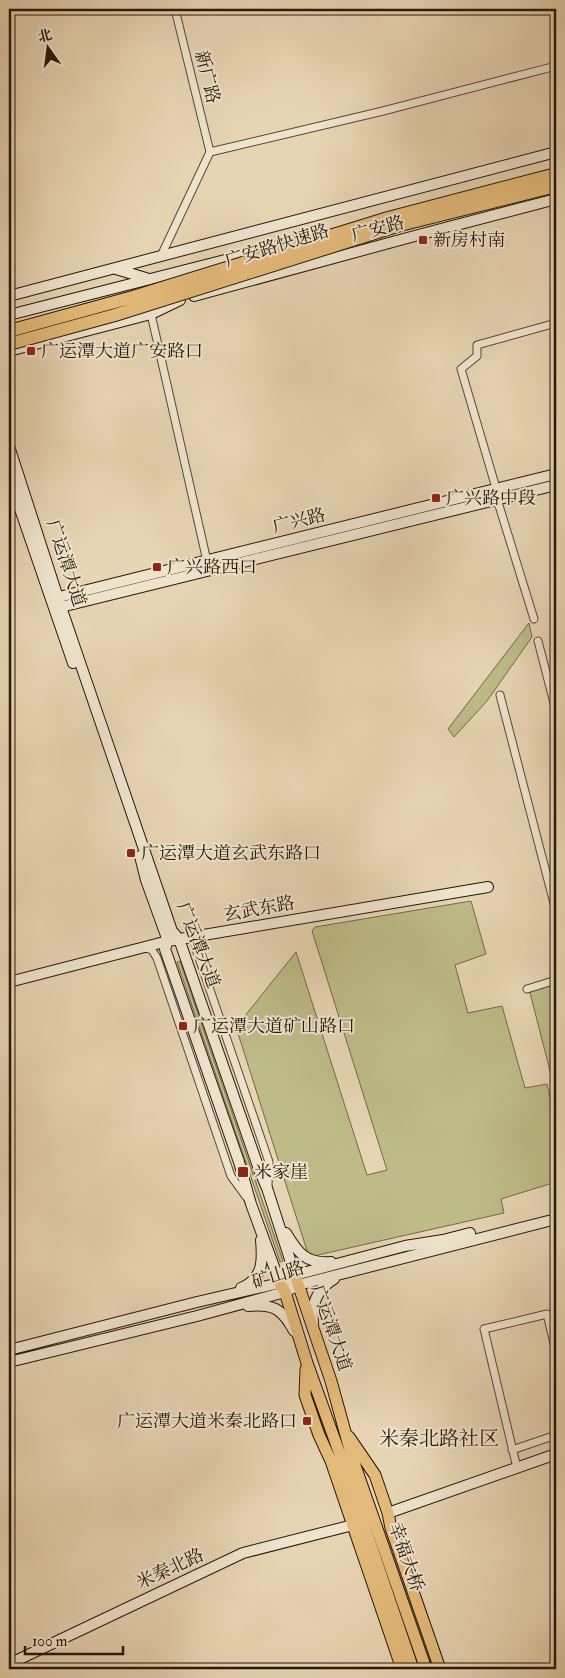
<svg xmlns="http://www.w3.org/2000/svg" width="565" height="1678" font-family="'IM FELL Double Pica','Noto Serif SC',serif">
  <rect width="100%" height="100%" fill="#e7d4b3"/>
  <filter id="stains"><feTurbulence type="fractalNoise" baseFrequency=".004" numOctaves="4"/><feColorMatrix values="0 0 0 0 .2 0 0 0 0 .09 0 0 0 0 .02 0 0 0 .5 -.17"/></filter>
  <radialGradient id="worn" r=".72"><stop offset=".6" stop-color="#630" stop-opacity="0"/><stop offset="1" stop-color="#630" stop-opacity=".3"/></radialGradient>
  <path fill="#bdbb88" stroke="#726a48" d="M529,623L532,637L487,701L454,737L448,729Z
    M471,901L486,954L455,965L468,1013L502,1006L525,1088L547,1084L556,1124V1182L501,1199L504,1213L309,1257L236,1027L296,952L367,1175L387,1170L312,931L315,927Z
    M180,961L283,1261L280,1262L177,962Z
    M556,980V1094L529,989Z"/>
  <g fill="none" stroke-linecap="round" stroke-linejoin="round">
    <g stroke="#564733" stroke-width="9">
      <path id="street" d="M175,9L210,152
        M556,9V10
        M161,256L210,152L383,111L556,66
        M151,314L207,561
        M534,619L497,499L496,488L461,369L477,356V345L556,323
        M538,641L556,711
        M500,695L556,911
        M206,936L196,943V949L269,1162L268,1185
        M145,948L152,950L157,958L231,1176L247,1198
        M527,989L556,980
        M512,1450L556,1435
        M517,1468L484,1329L547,1314L556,1352"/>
    </g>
    <g stroke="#261808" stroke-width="12">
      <path id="secondary" d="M116,269L149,279
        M9,296L556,152
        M194,296L422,234L556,199
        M9,315L225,260L295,241
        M9,351L151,314L180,300
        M9,446L61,607L172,931L179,939L260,1172L267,1188L295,1275
        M9,477L73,663
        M52,596L59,597L556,474
        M56,606L61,607L556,485
        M140,856L146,880L168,941L165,949L239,1162L251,1204L280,1283
        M9,982L168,941L488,887
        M286,1233C298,1253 306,1264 331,1262
        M241,1288C263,1279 263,1261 261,1240
        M248,1306C273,1304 282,1308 294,1331
        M313,1323C311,1304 317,1289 334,1279
        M9,1350L197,1302L280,1283L295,1275L405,1246L443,1240L470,1233
        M9,1362L197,1316L285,1292L298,1285L556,1219
        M388,1513L556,1454
        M9,1664L243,1553L353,1525"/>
    </g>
    <g stroke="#261808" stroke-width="13">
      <path id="primary" d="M295,1275L331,1381L352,1457L426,1669
        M280,1283L285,1292L307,1363L342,1460L413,1669
        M306,1369L305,1395L319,1435L331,1461L402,1669
        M349,1437L375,1475L388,1513L391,1528L440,1669"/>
    </g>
    <use href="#street" stroke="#efe3ce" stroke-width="7"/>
    <use href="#secondary" stroke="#efe3ce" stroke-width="10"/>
    <use href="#primary" stroke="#e4ba7a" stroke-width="11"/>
    <g stroke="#261808" stroke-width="14" stroke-linecap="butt">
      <path id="highway-bridge" d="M9,331L133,297L388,218L556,174
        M9,344L115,315L400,225L556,186"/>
    </g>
    <use href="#highway-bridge" stroke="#e4ba7a" stroke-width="12"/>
  </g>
  <g fill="#8f2418" stroke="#efe3ce" stroke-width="2">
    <rect x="418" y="235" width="10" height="10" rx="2.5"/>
    <rect x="26" y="346" width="10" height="10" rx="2.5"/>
    <rect x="431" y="493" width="10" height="10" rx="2.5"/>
    <rect x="152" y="562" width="10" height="10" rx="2.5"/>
    <rect x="126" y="848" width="10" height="10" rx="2.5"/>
    <rect x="178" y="1021" width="10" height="10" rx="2.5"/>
    <rect x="237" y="1166" width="12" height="12" rx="2.5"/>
    <rect x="302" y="1416" width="10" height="10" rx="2.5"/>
  </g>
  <g text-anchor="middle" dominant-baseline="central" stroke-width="4" stroke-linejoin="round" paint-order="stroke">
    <g font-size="18" fill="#261808" stroke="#efe3ce">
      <text transform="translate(207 77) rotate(76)">新广路</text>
      <text transform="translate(378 229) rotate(-15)">广安路</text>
      <text transform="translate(277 246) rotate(-17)">广安路快速路</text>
      <text transform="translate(299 521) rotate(-14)">广兴路</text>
      <text transform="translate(66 563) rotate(72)">广运潭大道</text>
      <text transform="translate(259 909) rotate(-10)">玄武东路</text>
      <text transform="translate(198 945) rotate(69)">广运潭大道</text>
      <text transform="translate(278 1275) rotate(-17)">矿山路</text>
      <text transform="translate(331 1328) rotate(71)">广运潭大道</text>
      <text transform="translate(406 1557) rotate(71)">幸福大桥</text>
      <text transform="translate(170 1569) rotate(-25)">米秦北路</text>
    </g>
    <g font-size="18" fill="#261808" stroke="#efe3ce" text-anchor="start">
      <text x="433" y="240">新房村南</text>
      <text x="41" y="351">广运潭大道广安路口</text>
      <text x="446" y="498">广兴路中段</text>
      <text x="167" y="567">广兴路西口</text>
      <text x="141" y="853">广运潭大道玄武东路口</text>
      <text x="193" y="1026">广运潭大道矿山路口</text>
      <text x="254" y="1172">米家崖</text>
      <text x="297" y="1421" text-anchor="end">广运潭大道米秦北路口</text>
    </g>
    <g font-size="20" fill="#261808" stroke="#efe3ce">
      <text x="439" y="1438">米秦北路社区</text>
    </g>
  </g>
  <rect width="565" height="1678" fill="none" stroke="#e7d4b3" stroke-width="30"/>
  <rect x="10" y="10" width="545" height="1658" fill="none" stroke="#261808" stroke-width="2.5"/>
  <rect x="15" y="15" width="535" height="1648" fill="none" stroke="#261808"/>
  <g transform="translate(48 48) rotate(346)" stroke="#efe3ce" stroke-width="4" paint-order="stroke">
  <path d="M0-4L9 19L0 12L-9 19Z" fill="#261808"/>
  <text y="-8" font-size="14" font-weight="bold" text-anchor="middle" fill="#261808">北</text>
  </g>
  <path d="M25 1646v8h98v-8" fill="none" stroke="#261808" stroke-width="2.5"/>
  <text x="32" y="1646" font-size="15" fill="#261808" stroke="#efe3ce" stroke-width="4" paint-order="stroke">100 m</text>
  <rect width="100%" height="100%" filter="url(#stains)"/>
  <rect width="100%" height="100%" fill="url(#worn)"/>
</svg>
